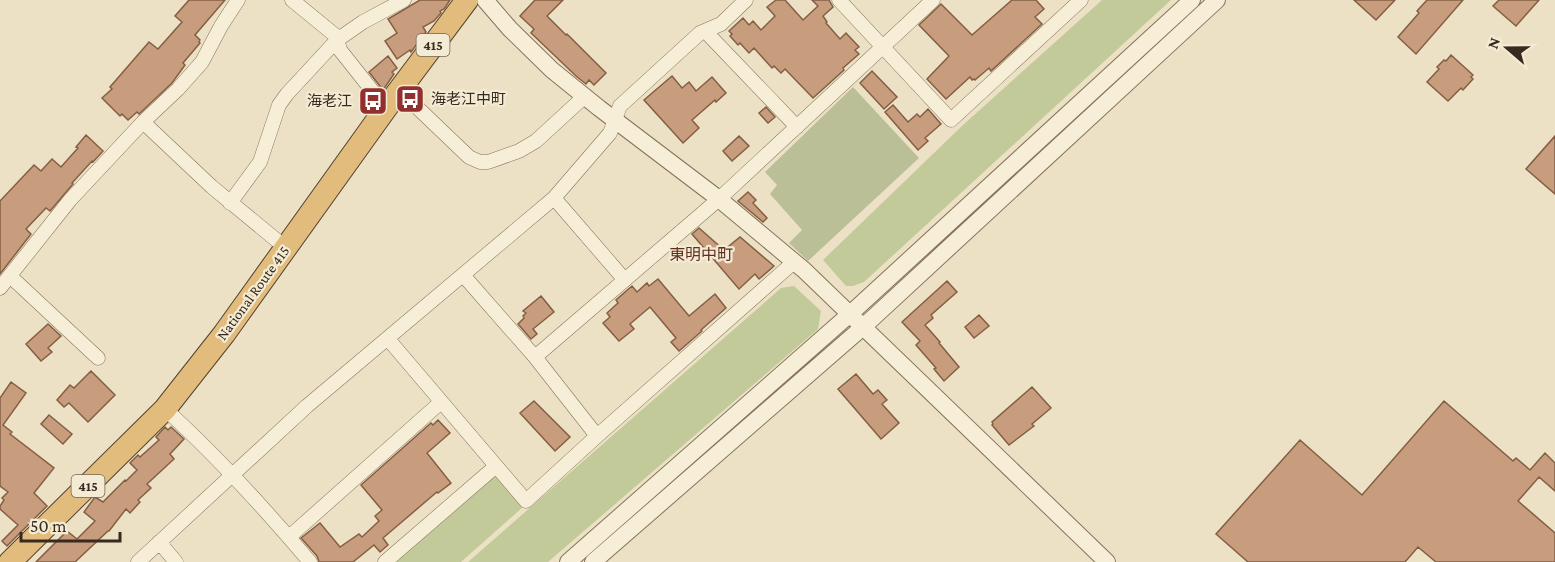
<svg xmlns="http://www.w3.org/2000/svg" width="1555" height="562" font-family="'Crimson Pro','Noto Sans JP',serif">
  <rect width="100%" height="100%" fill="#ece1c5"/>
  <path fill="#c3ca99" d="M1102,0H1171L864,282L853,286H846L823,260L963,125Z
    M794,286L821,311L818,329L548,562H468L781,288Z
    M496,477L523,507L461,562H392L490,478Z"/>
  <path fill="#babf98" d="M853,87L919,158L808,261L789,243L802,230L770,194L777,185L765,172Z"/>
  <path fill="#c89d7d" stroke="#845e43" stroke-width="1.5" d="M189,0H225L195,35L200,40L199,42L200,43L183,63L185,65L172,83L139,114L137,112L128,120L122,114L120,116L102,98L112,89L110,87L149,42L158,49L182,22L175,16Z
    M420,0H450L444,9L440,11L441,13L434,21L423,27L426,32L411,52L410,50L397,59L385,41L397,33L388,19Z
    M535,0H563L547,16L566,35L567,34L606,73L594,85L589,80L586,84L576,76L531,33L534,29L520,16Z
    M776,0H785L803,20L818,6L812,0H829L833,7L823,16L827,22L826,23L840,39L846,33L859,47L855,50L859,54L843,68L844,70L813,98L785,69L781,73L774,66L772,68L754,48L749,53L740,43L738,45L730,36L732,34L729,31L743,18L749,25L753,21L761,30L775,16L767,7Z
    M1012,0H1036L1044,9L1035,17L1042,24L991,71L989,68L975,80L974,79L972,80L970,77L946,99L927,79L949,56L919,25L941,4L972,35Z
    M1354,0H1395L1376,20Z
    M1427,0H1463L1416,54L1398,37L1419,13L1417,11Z
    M1499,0H1539L1516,26L1493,6Z
    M1451,55L1473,75L1471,77L1473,79L1463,90L1461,88L1448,101L1427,82L1439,69L1437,67L1444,60L1446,61Z
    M388,56L397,68L392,72L394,74L383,90L369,72Z
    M872,71L897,97L884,109L860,83Z
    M672,76L682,88L689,82L696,91L712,77L726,93L716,102L715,100L692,120L699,128L683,143L644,100Z
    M893,105L908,122L917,114L920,117L928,109L941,124L925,138L928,141L918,150L885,112Z
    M766,107L775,117L768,123L759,113Z
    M86,135L103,151L93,162L92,161L72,183L73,184L50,211L46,208L26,229L31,234L0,274V201L34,165L41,171L52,159L61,167L78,148L76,147Z
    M739,136L749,146L732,161L723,151Z
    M1555,136V194L1526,169Z
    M748,192L756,200L753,203L767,218L763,222L738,201Z
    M699,228L724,250L740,237L774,266L759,279L755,274L739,289L692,234Z
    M658,279L689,316L715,294L726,308L701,330L702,331L679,351L671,342L676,338L650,307L630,324L634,329L619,341L603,323L610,317L607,313L618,303L616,300L632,286L637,292L647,283L649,286Z
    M947,281L957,292L931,315L933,318L925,325L940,342L939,343L959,367L944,381L934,369L936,368L916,345L920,341L902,322Z
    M541,296L554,312L533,329L537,334L531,339L518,324L524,318L523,316L526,313L523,311Z
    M979,315L989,326L974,338L965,327Z
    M48,324L61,336L48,348L52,352L41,361L26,344Z
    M91,371L115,395L88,422L69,403L64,407L57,400L70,385L74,388Z
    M856,374L873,394L878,390L887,400L882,404L899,423L881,439L838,389Z
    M11,382L26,393L3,425L12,432L10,434L54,468L34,493L47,506L7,546L2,541L18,525L0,509V506L4,500L2,498L8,492L0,486V398Z
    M1032,387L1051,408L1032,424L1034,426L1009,445L992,425L993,424L992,422Z
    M534,401L570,437L555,451L520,413Z
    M1444,401L1513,461L1516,458L1530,470L1545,453L1555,463V491L1539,477L1518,501L1555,533V562H1436L1418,547L1405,562H1248L1216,534L1300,440L1362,495Z
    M49,415L72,434L63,444L41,424Z
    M438,420L450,433L427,453L451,483L438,493L437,492L431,497L383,538L388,545L380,552L374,545L353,562H319L317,556L301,538L320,523L340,547L359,534L362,537L379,521L375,516L382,510L361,485L431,423L433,425Z
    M165,427L168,430L171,427L184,439L170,454L174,459L147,484L151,488L138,500L140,502L130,513L126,509L109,531H108L75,562H36L67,531L77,539L95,521L84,512L95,497L103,502L125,480L126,481L137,470L130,463L138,455L140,457L159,440L156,437Z"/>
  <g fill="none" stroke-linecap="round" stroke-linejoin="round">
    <g stroke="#86735c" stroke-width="15">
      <path id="minor" d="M292,0L336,36L340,50L386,108
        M839,0L951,120L1081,0
        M705,31L797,127
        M400,91L469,157L480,162H488L519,151L536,141L585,96
        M143,122L212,187L286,248
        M554,198L624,279
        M230,203L260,162L279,105L287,94L337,40L363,22L404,0
        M463,275L535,357L597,436
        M10,276L98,358
        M0,288L70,200L143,122L178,89L202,62L221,26L238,0
        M388,339L526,501L597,436L794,262
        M535,357L719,199L933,0
        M165,409C217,456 265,509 310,562
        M289,537L441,402
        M159,542L176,562
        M138,562L307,406L554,198L610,133L620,106L700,33L721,24L746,0
        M385,562L496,466"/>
    </g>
    <g stroke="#86735c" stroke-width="18">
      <path id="tertiary" d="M485,0L510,29L552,70L599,108L719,199L804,270L1107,562
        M568,562L850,314L1192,0
        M593,562L863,327L1217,0"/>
    </g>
    <g stroke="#544130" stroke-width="24">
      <path id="trunk" d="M10,562L165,409L224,334L386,108L467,0"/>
    </g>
    <use href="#minor" stroke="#f7eed8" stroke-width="14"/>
    <use href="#tertiary" stroke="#f7eed8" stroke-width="16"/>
    <use href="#trunk" stroke="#e2bc7c" stroke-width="22"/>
  </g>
  <defs>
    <g id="bus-square" transform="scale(1.5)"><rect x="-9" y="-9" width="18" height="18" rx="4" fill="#92302f" stroke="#f4ebd4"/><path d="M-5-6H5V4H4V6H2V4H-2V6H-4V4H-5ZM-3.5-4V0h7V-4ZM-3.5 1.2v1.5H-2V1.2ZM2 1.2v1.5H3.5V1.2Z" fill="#fff"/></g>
  </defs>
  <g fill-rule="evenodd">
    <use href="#bus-square" x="410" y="99"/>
    <use href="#bus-square" x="373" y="101"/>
  </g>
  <g text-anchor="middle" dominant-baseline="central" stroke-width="4.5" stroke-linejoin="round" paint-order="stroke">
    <g fill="#f4ebd4" stroke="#706555" stroke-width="1.5">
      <rect x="416.5" y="34" width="33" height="22" rx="4.5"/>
      <rect x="71.5" y="475" width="33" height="22" rx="4.5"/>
    </g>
    <g font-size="14" font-weight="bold" fill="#372b1f">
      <text x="433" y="45">415</text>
      <text x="88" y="486">415</text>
    </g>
    <g font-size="15" fill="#372b1f" stroke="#f4ebd4" text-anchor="start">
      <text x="431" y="99">海老江中町</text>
      <text x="352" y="101" text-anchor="end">海老江</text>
    </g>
    <g font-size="15" fill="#372b1f" stroke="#f4ebd4">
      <text transform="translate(253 293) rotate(-54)">National Route 415</text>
    </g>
    <g font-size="16" fill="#612f21" stroke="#f4ebd4">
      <text x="701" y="254">東明中町</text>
    </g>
  </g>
  <g transform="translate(1507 48) rotate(290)" stroke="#f4ebd4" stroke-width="4.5" paint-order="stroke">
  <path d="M0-4.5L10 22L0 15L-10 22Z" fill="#372b1f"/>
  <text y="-9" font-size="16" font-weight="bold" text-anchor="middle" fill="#372b1f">N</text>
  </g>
  <path d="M21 532v9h99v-9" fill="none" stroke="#372b1f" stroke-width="3"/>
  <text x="30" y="532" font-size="18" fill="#372b1f" stroke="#f4ebd4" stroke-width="4.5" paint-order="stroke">50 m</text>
</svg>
